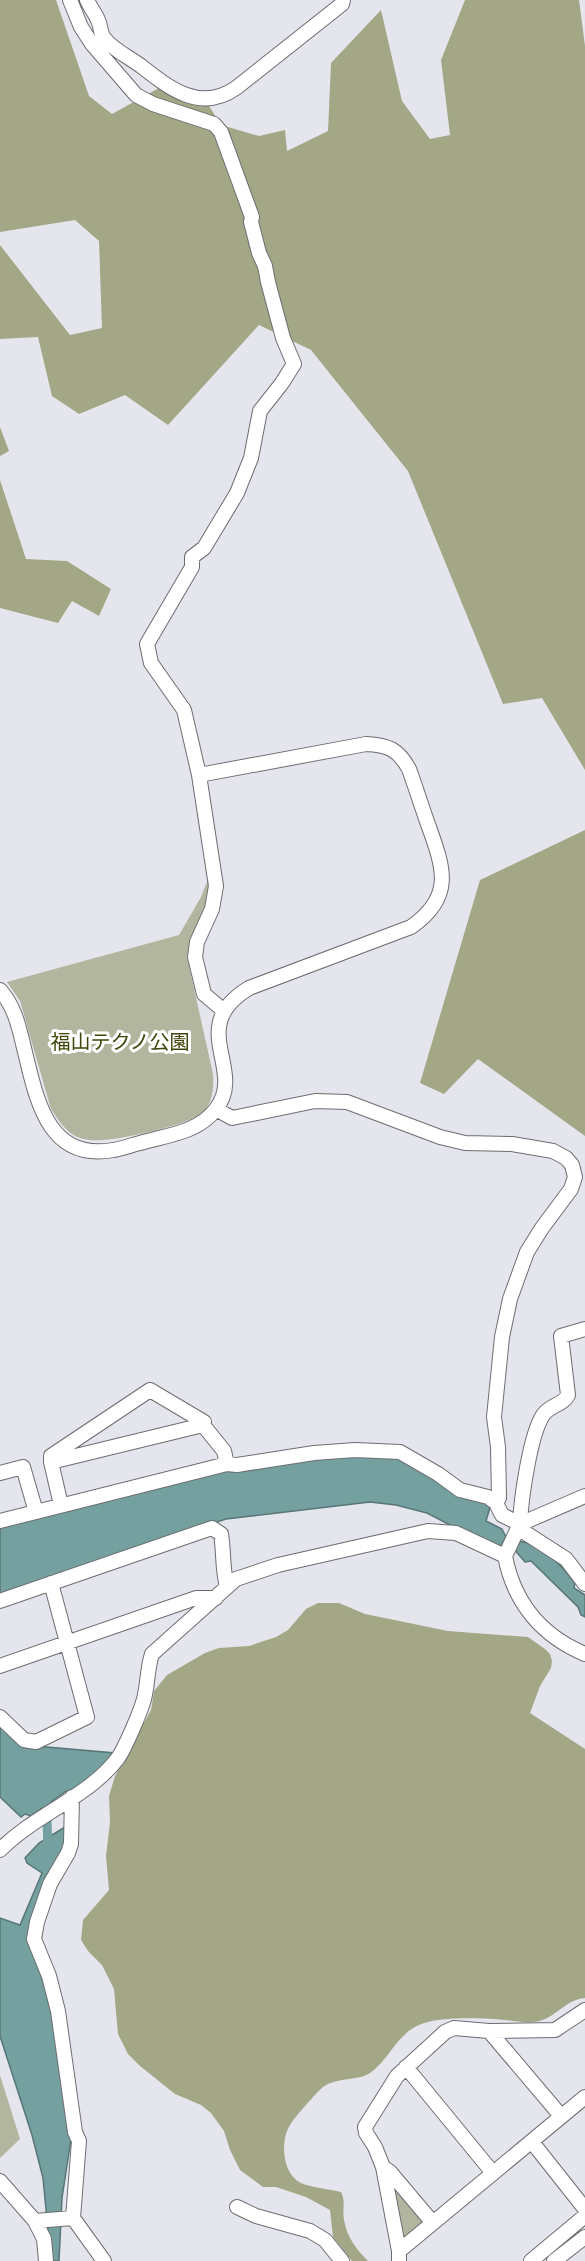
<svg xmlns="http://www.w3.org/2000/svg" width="585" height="2261" font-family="Ubuntu,'Noto Sans JP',sans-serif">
  <rect width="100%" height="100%" fill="#e5e6ed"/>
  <path fill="#b2b69e" d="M209,877L210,902L190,945L187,957L213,1074C214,1088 213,1103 202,1113C188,1125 122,1139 103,1140C93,1141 80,1140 72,1134C63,1128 57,1118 51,1109L20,1001L7,982L179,935L201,897Z
    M0,2075L20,2139L0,2158Z
    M392,2178L426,2222L402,2241Z"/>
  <path fill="#a3a786" d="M0,0H56L89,96L112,114L159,88L209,106L221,125L259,136L285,130L287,151L328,131L331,63L381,10L402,101L430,139L450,135L441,60L465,0H579L585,46V770L542,698L503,704L408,471L311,350L259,325L168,425L125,395L79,414L52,396L38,337L0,339V245L70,335L102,328L99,241L75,220L0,232Z
    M0,427L9,451L0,456Z
    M0,480L26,559L67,561L111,589L99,616L72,601L58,623L0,608Z
    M585,830V1136L478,1059L444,1094L420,1083L480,880Z
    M318,1603H339L365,1614L448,1631L528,1637L545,1649L550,1654L552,1661L551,1668L540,1686L530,1713L585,1749V1998C563,2000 556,2020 533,2022C524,2023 514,2021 505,2020C484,2018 438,2016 419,2025C397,2034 389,2060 370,2073C358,2081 337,2077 323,2087C317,2092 294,2118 290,2125C280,2141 282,2174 301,2183C313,2188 329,2189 341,2192C346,2201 342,2210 344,2220C347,2237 356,2249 368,2261H352L333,2237L330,2210L306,2197L276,2187H263L240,2170L230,2150L224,2131L211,2113L201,2105L175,2094L140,2066L128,2054L118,2034L114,1989L102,1965L88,1951L81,1940L83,1920L109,1890L106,1856L110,1822L109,1796L115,1776L151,1710L154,1691L167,1675L205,1653L219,1648L249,1646L276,1637L288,1630L306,1609Z"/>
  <path fill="#74a0a0" stroke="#577677" stroke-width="1.5" d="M399,1454L491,1504L486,1521L502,1529L506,1537L500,1548H494L427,1513L396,1505L370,1502L226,1519L0,1594V1527L233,1468L323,1455Z
    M517,1541C542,1542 561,1565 575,1583L574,1588L585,1595V1617L581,1615L578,1607L531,1561L525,1562L514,1549Z
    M0,1723L23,1745L115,1753L104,1769L79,1787L65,1792L31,1816L25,1814L21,1817L0,1797Z
    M65,1827L64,1849L30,1946L48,1994L71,2139L62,2198L59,2261H51L43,2178L32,2135L0,2036V1918L20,1925L42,1873L27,1863L25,1858L39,1843Z"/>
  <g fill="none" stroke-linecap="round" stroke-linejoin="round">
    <path stroke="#74a0a0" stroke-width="9" d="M46,1792L48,1850"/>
    <g stroke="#6c6d73" stroke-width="16">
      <path id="minor" d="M87,0C90,7 95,13 98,20C101,26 100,33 104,38C113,50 129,57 141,66C169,88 200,113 236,88L342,4L343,0
        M199,775L216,886L212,909L197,942L195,957L204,994L224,1011
        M0,990C15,1007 19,1027 24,1048C36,1096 46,1162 113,1150C122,1149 131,1145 140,1143C167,1135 198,1133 216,1109C247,1069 185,1027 249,988L411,927C454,897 444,869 429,827C422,808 416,788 409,769C398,749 388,745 366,744L199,775L184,710L151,663L147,644L192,567V557L204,548L237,493L251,458L260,411L282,383L294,364L283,338L268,282L265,266L259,253L251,222L252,217L221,132L214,124L153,104L136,95L92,44L81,27L70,0
        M216,1109L232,1118L315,1101L347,1102L440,1137L465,1143L512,1144L553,1151L566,1158L572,1165L575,1177L571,1189L542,1228L527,1252L510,1299L502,1337L494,1417L498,1447L499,1498L496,1503
        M51,1462V1456L150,1390L204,1422L203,1425
        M0,1473L23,1467L36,1512
        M585,1496L520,1524L505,1556C514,1603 542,1636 585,1654
        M61,1505L51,1462L203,1425L224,1451L227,1464
        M0,1521L227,1464L237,1465L314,1453L355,1450L400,1452L438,1474L460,1490L488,1497L496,1503L502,1515L520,1524C521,1499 530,1435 543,1415C550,1405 563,1405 568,1395L561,1336L585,1329
        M518,1528L566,1559L585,1584
        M0,1601L212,1528L221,1534C224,1551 222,1569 227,1586
        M0,1666L196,1598H216
        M0,1717L24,1740L36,1742L87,1717L51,1583
        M72,1797L71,1844L68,1853L50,1884L37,1922L34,1939L49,1976L58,2011L75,2132L79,2141L73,2218L104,2261
        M0,1850C34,1815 90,1796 118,1758C125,1748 141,1711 144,1699C148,1684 147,1669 152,1654L236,1579L278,1565L428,1531L456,1533L505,1556
        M489,2031L561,2116
        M406,2067L493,2173
        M532,2142L585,2209
        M383,2167L390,2172L433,2223
        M0,2181L35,2221L44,2239L46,2261
        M237,2207L256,2216L310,2231L325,2240L342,2261
        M35,2221L73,2218
        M399,2251L585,2097
        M399,2261V2251L383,2167L375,2147L366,2133L365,2127L397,2076L445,2032L454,2028L489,2031L555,2030L585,2010
        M531,2261L585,2216
        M554,2261L585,2237"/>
    </g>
    <use href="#minor" stroke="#fff" stroke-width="14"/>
  </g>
  <g text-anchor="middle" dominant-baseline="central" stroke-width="6" stroke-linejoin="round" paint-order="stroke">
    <g font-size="20" fill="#41450a" stroke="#fff">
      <text x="120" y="1041">福山テクノ公園</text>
    </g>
  </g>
</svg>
